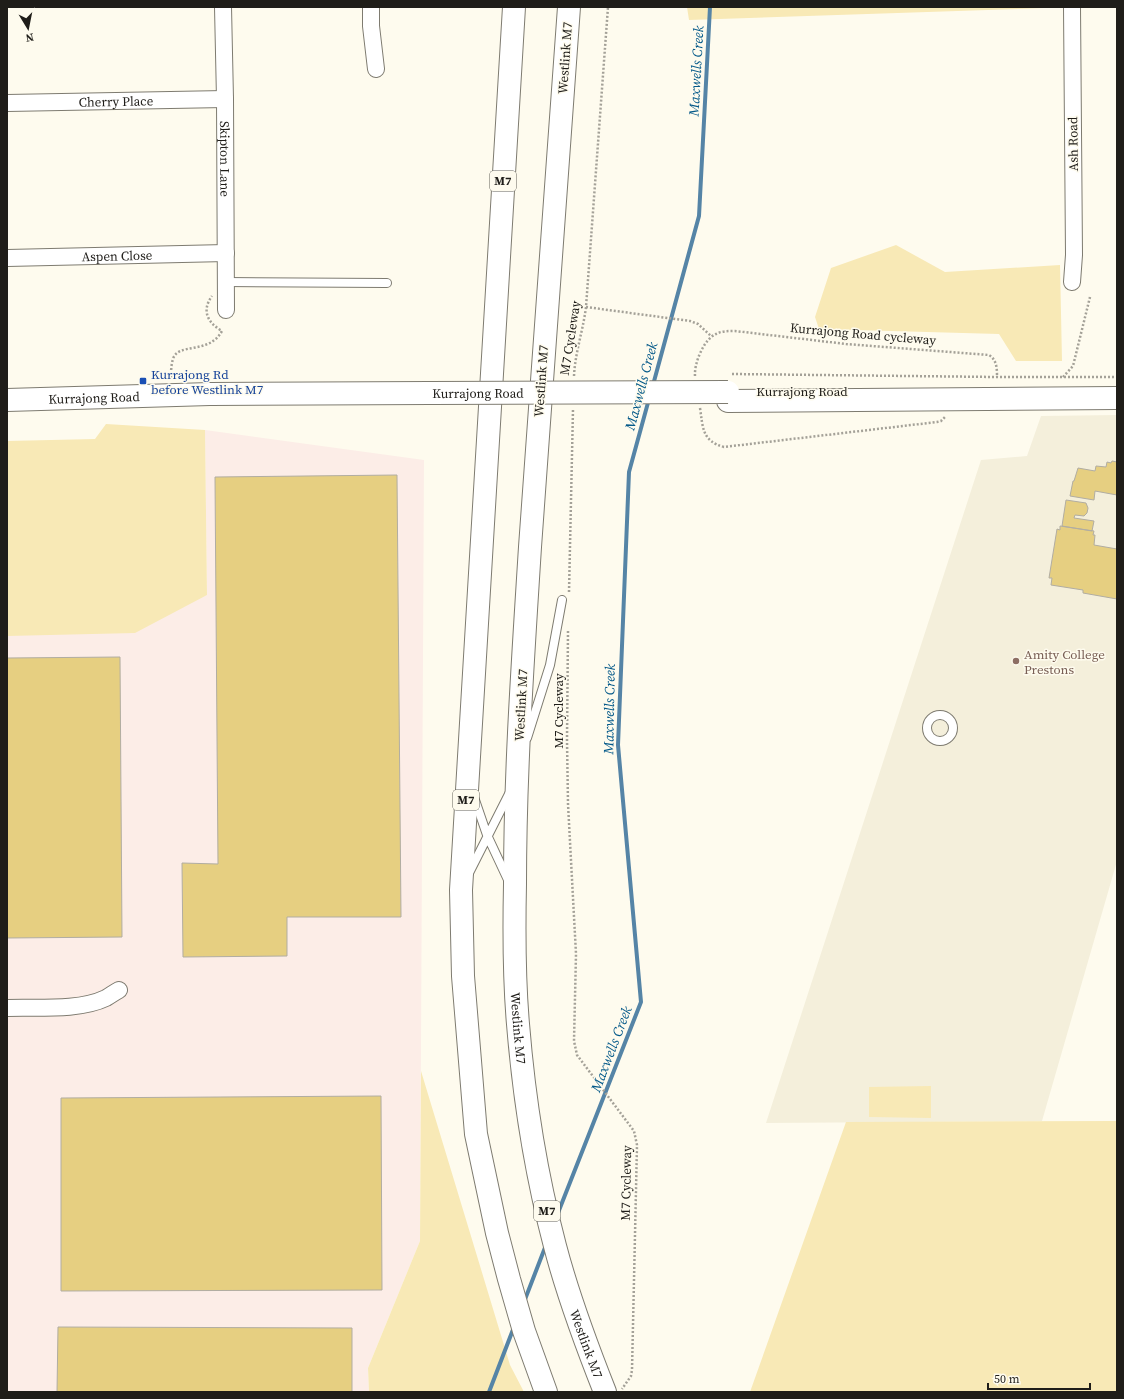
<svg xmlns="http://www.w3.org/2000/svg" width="1124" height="1399" font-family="'Source Serif 4',serif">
  <rect width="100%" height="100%" fill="#fefbee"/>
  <path fill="#f4efdb" d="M1117,415V861L1042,1121L766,1123L981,460L1027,456L1041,416Z"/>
  <path fill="#fcede7" d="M205,430L424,460L420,1241L368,1368L369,1392H7V633L207,595Z"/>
  <path fill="#f8e9b6" d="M687,7H1044V8L689,20Z
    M896,245L945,272L1060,265L1062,361H1016L999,334L819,329L815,317L831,268Z
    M106,424L205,430L207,595L135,633L7,636V441L95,439Z
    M421,1071L510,1365L524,1392H369L368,1368L420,1241Z
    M931,1086V1118L869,1117V1087Z
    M1117,1121V1392H750L846,1122Z"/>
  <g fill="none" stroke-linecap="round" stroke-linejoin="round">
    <path stroke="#5584a6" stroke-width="4" d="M653,385L699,216L710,7
      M556,1218L641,1002L618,745L629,472L649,399
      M524,1302L546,1245
      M489,1392L514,1327"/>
  </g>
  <path fill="#e6cf81" stroke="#b1ada2" d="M1112,461L1117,462V495L1095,491L1094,500L1070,496L1073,481H1074L1078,468L1095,471L1096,466L1106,467L1107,462L1111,463Z
    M397,475L401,917H287V956L183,957L182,863L218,864L215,477Z
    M1066,500L1086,503L1088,508L1087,513L1084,516L1075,515L1074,518L1094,521L1092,531L1062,526Z
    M1060,526L1094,531L1093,535H1095L1094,545L1117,549V599L1083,593V590L1051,585L1052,578H1049L1057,529L1060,530Z
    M120,657L122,937L7,938V658Z
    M381,1096L382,1290L61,1291V1098Z
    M58,1327L352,1328V1392H57Z"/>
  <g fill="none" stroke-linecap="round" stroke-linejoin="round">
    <g stroke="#7e7b70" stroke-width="10">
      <path id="lane" d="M226,282L387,283
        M927 728a13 13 0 1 1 26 0a13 13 0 1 1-26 0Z
        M527,738L550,665L562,600
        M474,797L487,835L509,882
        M469,873L510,792"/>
    </g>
    <g stroke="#7e7b70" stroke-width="18">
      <g id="street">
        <path id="s1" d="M223,7L225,99L226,310"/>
        <path d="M371,7V26L376,69"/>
        <path id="s2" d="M7,103L225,99"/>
        <path id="s3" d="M7,258L226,253"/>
        <path d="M1072,282L1074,255L1072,7"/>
        <path d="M7,1008C37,1007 79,1011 106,998C111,995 115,992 119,990"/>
      </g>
    </g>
    <g stroke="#7e7b70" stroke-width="24">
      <g id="secondary">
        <path id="s4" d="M7,400L210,394L430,393"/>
        <path d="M728,401L1117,398"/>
      </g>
    </g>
    <g stroke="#7e7b70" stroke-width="24">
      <g id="highway">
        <path d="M514,7L461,890L463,976L476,1134L497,1233L509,1279L524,1331L546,1392"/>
        <path id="s5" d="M569,7C555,187 542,367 530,547C523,659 515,771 515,884C514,930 514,978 518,1024C524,1098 536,1174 555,1246C568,1296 586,1344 605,1392"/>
      </g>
    </g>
    <path stroke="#a4a198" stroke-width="2.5" stroke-dasharray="2 2" stroke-linecap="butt" d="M586,307L690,321L698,324L711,336
      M732,374L997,377H1117
      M574,376C575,353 583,331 586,307L608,7
      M695,376C694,363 704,339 716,334C721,331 728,331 735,331L846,344L989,355C997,360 997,369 997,377
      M1063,377L1073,366L1090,297
      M171,378C171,372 171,365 173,359C178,342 209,355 222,331C208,323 201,311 212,296
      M700,408C703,428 702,441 724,447L937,422L941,421L945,417
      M569,592L573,409
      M568,631L567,740L568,804L576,954L574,1041L577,1055L634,1131L637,1145L632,1370L631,1376L622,1389"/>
    <use href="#lane" stroke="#fff" stroke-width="8"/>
    <use href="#street" stroke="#fff" stroke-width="16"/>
    <use href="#secondary" stroke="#fff" stroke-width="22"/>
    <use href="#highway" stroke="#fff" stroke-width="22"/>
    <g stroke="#7e7b70" stroke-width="24" stroke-linecap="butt">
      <g id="secondary-bridge">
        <path id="s6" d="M430,393L728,392"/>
      </g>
    </g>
    <use href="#secondary-bridge" stroke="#fff" stroke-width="22"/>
  </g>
  <rect fill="#1a4fb4" stroke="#fefbee" stroke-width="1.5" x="139" y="377" width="8" height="8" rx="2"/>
  <circle fill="#8d6e63" stroke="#fefbee" stroke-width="1.5" cx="1016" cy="661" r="4"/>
  <g text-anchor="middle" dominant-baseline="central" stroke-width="3" stroke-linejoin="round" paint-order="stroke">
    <g fill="#fefbee" stroke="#626059" stroke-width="1">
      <rect x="490" y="171" width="26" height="20" rx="3"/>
      <rect x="453" y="790" width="26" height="20" rx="3"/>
      <rect x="534" y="1201" width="26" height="20" rx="3"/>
    </g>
    <g font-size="12" font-weight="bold" fill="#1f1d19">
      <text x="503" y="181">M7</text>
      <text x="466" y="800">M7</text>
      <text x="547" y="1211">M7</text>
    </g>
    <g font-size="13" fill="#1f1d19" stroke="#fefbee">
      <text transform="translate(565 58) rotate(-86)">Westlink M7</text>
      <text stroke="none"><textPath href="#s2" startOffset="109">Cherry Place</textPath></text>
      <text transform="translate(1073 144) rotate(-91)">Ash Road</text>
      <text stroke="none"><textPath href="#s1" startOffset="152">Skipton Lane</textPath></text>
      <text stroke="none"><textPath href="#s3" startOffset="110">Aspen Close</textPath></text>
      <text transform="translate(863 334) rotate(5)">Kurrajong Road cycleway</text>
      <text transform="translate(570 338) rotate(-81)">M7 Cycleway</text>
      <text transform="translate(541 381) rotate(-86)">Westlink M7</text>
      <text x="802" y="391">Kurrajong Road</text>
      <text stroke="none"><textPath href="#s6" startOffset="48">Kurrajong Road</textPath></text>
      <text stroke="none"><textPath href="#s4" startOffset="87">Kurrajong Road</textPath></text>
      <text transform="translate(521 705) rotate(-87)">Westlink M7</text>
      <text transform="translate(558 711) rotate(-90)">M7 Cycleway</text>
      <text stroke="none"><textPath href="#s5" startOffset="1023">Westlink M7</textPath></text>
      <text transform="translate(626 1183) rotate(-89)">M7 Cycleway</text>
      <text stroke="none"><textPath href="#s5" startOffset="1347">Westlink M7</textPath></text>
    </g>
    <g font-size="13" fill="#164399" stroke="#fefbee" text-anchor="start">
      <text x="151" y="374">Kurrajong Rd<tspan x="151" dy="15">before Westlink M7</tspan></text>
    </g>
    <g font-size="13" fill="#785e54" stroke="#fefbee" text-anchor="start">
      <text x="1024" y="654">Amity College<tspan x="1024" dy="15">Prestons</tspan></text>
    </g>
    <g font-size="14" font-style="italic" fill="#045989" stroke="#fefbee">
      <text transform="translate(696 71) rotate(-87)">Maxwells Creek</text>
      <text transform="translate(641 386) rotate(-75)">Maxwells Creek</text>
      <text transform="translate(609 709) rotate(-89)">Maxwells Creek</text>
      <text transform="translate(611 1049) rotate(-69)">Maxwells Creek</text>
    </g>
  </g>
  <rect width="1124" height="1399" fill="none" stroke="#1f1d19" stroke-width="16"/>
  <g transform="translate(28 28) rotate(170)" stroke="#fefbee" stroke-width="3" paint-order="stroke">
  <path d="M0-3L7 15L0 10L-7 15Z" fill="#1f1d19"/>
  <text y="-6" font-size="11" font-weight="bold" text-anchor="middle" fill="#1f1d19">N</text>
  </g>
  <path d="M988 1383v6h102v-6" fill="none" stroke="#1f1d19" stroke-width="2"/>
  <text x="994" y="1383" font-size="12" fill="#1f1d19" stroke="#fefbee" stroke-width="3" paint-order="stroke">50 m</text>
</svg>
